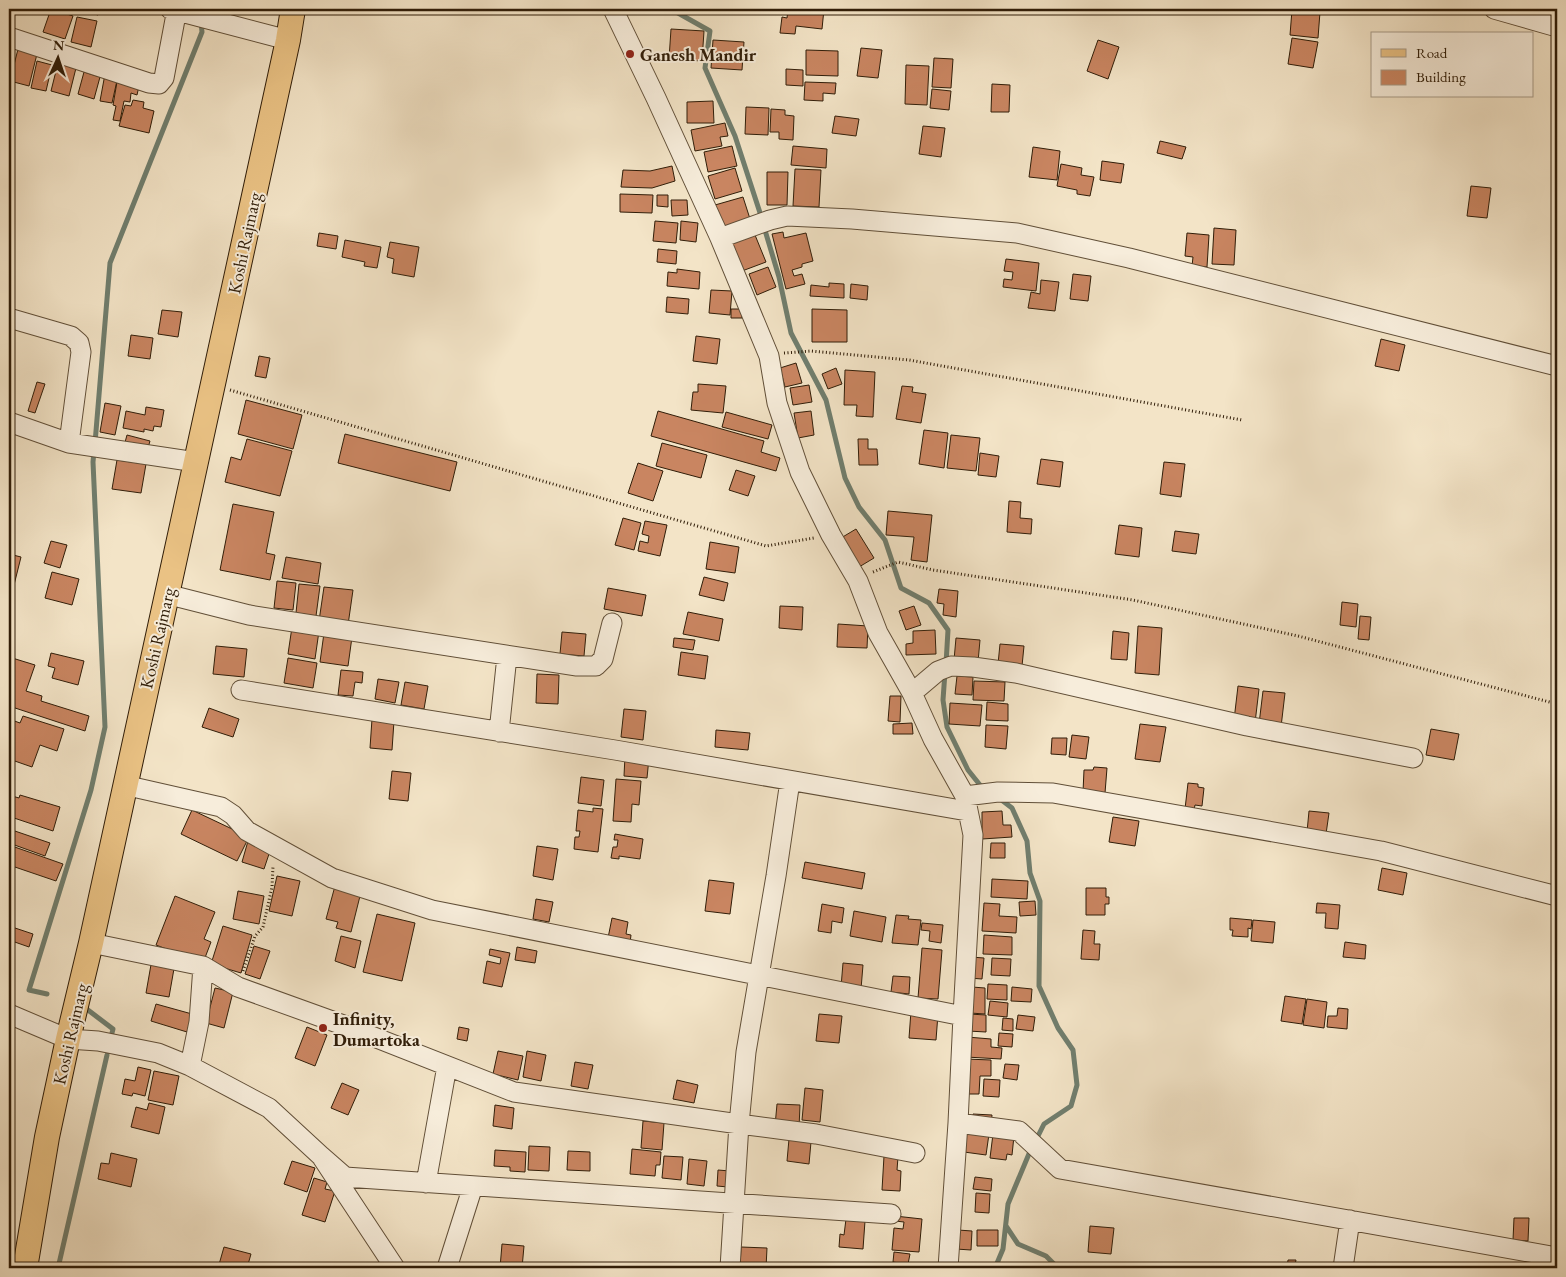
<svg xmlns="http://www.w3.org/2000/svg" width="1566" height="1277" font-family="'EB Garamond',serif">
  <rect width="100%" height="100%" fill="#f3e4c7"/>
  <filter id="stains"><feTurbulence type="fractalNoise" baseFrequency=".004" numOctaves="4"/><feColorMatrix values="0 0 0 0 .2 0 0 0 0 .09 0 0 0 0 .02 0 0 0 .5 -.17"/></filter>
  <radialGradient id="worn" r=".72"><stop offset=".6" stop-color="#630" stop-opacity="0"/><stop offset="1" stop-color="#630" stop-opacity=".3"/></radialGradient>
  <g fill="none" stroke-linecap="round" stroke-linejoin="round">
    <path stroke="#707e6e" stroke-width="5" d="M677,9L678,13L710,31L705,68L735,136L762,219
      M764,227L779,277L791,333L826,400L845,478L859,507L885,540L901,588L929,603L948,630L946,664
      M95,443L110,263L202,32L201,22
      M945,672L943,700L947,727L968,770L980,785L986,789
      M999,798L1012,808L1027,841L1030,873L1040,901L1039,986L1058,1028L1073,1050L1077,1085L1071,1106L1044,1124L1035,1142
      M47,994L29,990L91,790L105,727L93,462L94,451
      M84,1007L113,1029L111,1037
      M1006,1226L1018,1244L1046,1256L1058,1268
      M58,1268L107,1055
      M995,1268L1003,1249L1008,1204L1031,1149"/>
  </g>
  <path fill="#c98561" stroke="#301d08" d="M51,9L73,16L65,39L43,32Z
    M84,9H100L98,15L84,11Z
    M788,9H824L822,29L796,26L795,34L780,33L782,17L787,18Z
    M1292,10L1320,12L1318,38L1290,35Z
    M77,17L97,21L91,47L71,42Z
    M671,29L704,31L702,61L669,59Z
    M1292,38L1318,42L1313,68L1288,64Z
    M713,40L744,42L742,70L711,68Z
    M1098,40L1119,47L1108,79L1087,71Z
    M861,48L882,50L878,78L857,76Z
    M18,49L37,54L29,86L10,81Z
    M806,50L838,51V76L806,75Z
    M934,58L953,59L951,88L932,87Z
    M37,61L52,65L46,91L31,88Z
    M58,63L76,68L69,96L51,91Z
    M906,65L929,66L927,105L905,104Z
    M786,69L803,70V86L786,85Z
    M84,72L100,77L94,99L78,94Z
    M105,74L118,76L112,103L100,101Z
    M117,82L139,86L137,95L131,93L130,102L124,101L120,121L113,120L116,106L113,105Z
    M805,82L836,83L835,94L823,93V101L804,100Z
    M992,84L1010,85L1009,112H991Z
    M932,89L951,91L949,110L930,108Z
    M133,100L144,102L143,108L154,111L149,133L119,126L125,105L131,106Z
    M713,101L714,123H687V102Z
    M746,107L769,108L768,135L745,134Z
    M771,109L785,110V115L794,116L793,140L779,139V132H770Z
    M835,116L859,119L856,136L832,133Z
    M725,123L728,136L720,137L722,146L695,151L691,130Z
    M923,126L945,128L941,157L919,154Z
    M1160,141L1186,147L1182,159L1157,153Z
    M732,146L737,166L708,172L704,152Z
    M793,146L827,149L826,168L791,165Z
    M1033,147L1060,151L1057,180L1029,177Z
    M1102,161L1124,164L1121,183L1100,180Z
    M1061,164L1082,168L1081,175L1094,177L1090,196L1077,194V190L1057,186Z
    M672,166L675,181L652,188L621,187L623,170L650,171Z
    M735,168L742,191L715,199L708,176Z
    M795,169L821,170L819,207L793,206Z
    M767,172H788L787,205H767Z
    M1471,186L1491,188L1487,218L1467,216Z
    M620,194L653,195L652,213L620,212Z
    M657,195H668V207L657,206Z
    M743,197L751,222L723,231L715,205Z
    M671,200H687L688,215L672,216Z
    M655,221L678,223L676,243L653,241Z
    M681,221L698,223L696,242L680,240Z
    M1214,228L1236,230L1234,265L1212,264Z
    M783,232L784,238L806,233L813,261L802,264V267L792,270L794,276L802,274L805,284L786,289L772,234Z
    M319,233L338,236L336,249L317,246Z
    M1187,233L1209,235L1207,267L1192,266L1193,257L1185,256Z
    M755,235L766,262L742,271L732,243Z
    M345,240L381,247L377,268L364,266L365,262L342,257Z
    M390,242L419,247L414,277L392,273L394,259L387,257Z
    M658,249L677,251L676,264L657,262Z
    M1006,259L1039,263L1036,291L1003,287L1004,279L1012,280L1013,272L1004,271Z
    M768,267L776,287L757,295L749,274Z
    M677,269L700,272L699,289L667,286L668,272L677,273Z
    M1073,274L1091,276L1088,301L1070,299Z
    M1041,280L1059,282L1055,311L1028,308L1031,292L1040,294Z
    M829,283L844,284V298L810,296L811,285L829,287Z
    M851,284L868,286L867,300L850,298Z
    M711,290L732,291L730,315L709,313Z
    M667,297L689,299L688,314L666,312Z
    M731,309H742V318H731Z
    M812,309L847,310V342H812Z
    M162,310L182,312L178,337L158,334Z
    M131,335L153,338L150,359L128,356Z
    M696,336L720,339L717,364L693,361Z
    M1381,339L1405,345L1399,371L1375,366Z
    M259,356L270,358L266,378L255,376Z
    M796,363L802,383L785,387L780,368Z
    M836,368L842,384L828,389L822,374Z
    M845,370L875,372L873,417L856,416L857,405H844Z
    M37,382L45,384L35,413L28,411Z
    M698,384L726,386L723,413L691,410L693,392H698Z
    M809,385L812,402L793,405L790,388Z
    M902,386L913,387L912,392L926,394L921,423L896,419Z
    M246,400L302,415L293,449L238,434Z
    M105,403L121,406L115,435L100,432Z
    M146,407L164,410L161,427L154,426L153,431L144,429V432L123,428L126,411L145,415Z
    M658,411L764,441L761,452L780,458L776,471L651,436Z
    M811,411L814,435L798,438L794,413Z
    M726,412L772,425L768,439L722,427Z
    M924,430L948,433L944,468L919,464Z
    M345,434L457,462L450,491L338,463Z
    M127,435L150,441L147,451L124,446Z
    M951,435L980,438L976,471L947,468Z
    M247,439L292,451L280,496L225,482L231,457L241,460Z
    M858,439H868V449H877L878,465H859Z
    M662,443L707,455L701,478L656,466Z
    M980,453L999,456L996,477L978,475Z
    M1041,459L1063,462L1060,487L1037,484Z
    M117,460L146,464L141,493L112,489Z
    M1164,462L1185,464L1181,497L1160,494Z
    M638,463L663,471L653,501L628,493Z
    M736,470L755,476L748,496L729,490Z
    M1009,501L1021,502L1020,518L1032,519L1031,534L1007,532Z
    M233,504L274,512L266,553L275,555L270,580L220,570Z
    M888,511L932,515L927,562L911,560L914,537L886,535Z
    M623,518L641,523L634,550L615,545Z
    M645,521L667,525L660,556L638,551L640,541L648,543L649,536L642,534Z
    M1119,525L1142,528L1139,557L1115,554Z
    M856,529L874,558L859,567L841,538Z
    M1175,531L1199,534L1196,554L1172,551Z
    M51,541L67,545L60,568L44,563Z
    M710,542L739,547L735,573L706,569Z
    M13,555L21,557L14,585L9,583V576Z
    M286,557L321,563L318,584L282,578Z
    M52,572L79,579L72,605L45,598Z
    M704,577L728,583L724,601L699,595Z
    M277,581L296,583L293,610L274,608Z
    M299,584L320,586L316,616L296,613Z
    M324,587L353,590L348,625L319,621Z
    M608,588L646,595L642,616L604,609Z
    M939,589L958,591L956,617L943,615L944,604L937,603Z
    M1342,602L1358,604L1356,627L1340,625Z
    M780,606L803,607L802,630L779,628Z
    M914,606L921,625L906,630L899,611Z
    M688,612L723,619L719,641L683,634Z
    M1360,616L1371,617L1369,640L1358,639Z
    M838,624L868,626L867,648L837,647Z
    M1138,626L1162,628L1159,675L1135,673Z
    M292,627L319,631L315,659L288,654Z
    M935,630L936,654L906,655V644L913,643V631Z
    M1113,631L1129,633L1127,660L1111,659Z
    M562,632L586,634L584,656L560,654Z
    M324,633L352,637L348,666L320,662Z
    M674,638L695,640L693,650L673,647Z
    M956,638L980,640L978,662L954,660Z
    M1000,644L1024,646L1022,666L998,664Z
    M216,646L247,649L244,677L213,674Z
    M681,652L708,656L705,679L678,675Z
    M51,653L84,661L78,685L52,678L55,668L48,666Z
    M9,657L35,665L26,691L42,696L41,701L89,716L85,731L9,706Z
    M288,658L317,663L313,688L284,683Z
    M341,670L363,672L362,683L355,682L353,696L338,695Z
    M537,674L559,675L558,704L536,703Z
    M957,676L973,677L972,695L955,694Z
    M378,679L399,682L395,703L375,699Z
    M974,681L1005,682L1004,701L973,700Z
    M405,682L428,686L424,709L401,705Z
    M1238,686L1259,689L1255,723L1234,720Z
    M1263,691L1285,693L1281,727L1259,724Z
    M890,696H901L900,722L888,721Z
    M987,702L1008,704V721L986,720Z
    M950,703L982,705L980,726L949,724Z
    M209,708L239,719L233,737L202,727Z
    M624,709L646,711L643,740L621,737Z
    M23,716L64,729L57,751L40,745L32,767L9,759V719L20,723Z
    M372,719L394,721L392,750L370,748Z
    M912,723L913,734H893V724Z
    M1140,724L1166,727L1160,762L1135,759Z
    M986,725L1008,726L1006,749L985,747Z
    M1431,729L1459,734L1454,760L1426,755Z
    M716,730L750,733L748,750L715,747Z
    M1072,735L1089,737L1086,759L1069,757Z
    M1052,738H1067L1066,755L1051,754Z
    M625,756L649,758L647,778L624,776Z
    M1094,767L1107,768L1105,793L1083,792L1084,770H1093Z
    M392,771L411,773L408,801L389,799Z
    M581,777L604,780L601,806L578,803Z
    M616,779L641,781L639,805L632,804L631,822L613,821Z
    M1188,783L1198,784V787L1204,788L1202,806L1195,805L1194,810L1185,809Z
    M9,791L13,792L12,796L19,798L20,795L60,807L53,831L14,818V816L9,814Z
    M593,808L603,809L598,852L574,849L575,837H579L580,831H576L578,810L593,812Z
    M192,810L249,837L237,861L181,834Z
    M1002,811L1003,825H1011L1012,837L982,839V812Z
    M1309,811L1329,813L1326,834L1307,832Z
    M1113,817L1139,821L1135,846L1109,842Z
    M9,829L50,843L45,856L9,843Z
    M615,834L643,839L640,859L619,856V859L611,858L613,847H617L618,840H614Z
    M248,841L271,848L264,869L242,862Z
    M991,843H1005V858H990Z
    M9,845L63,864L56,881L9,865V867Z
    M537,846L558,849L553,880L533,876Z
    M805,862L865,873L862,889L802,878Z
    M1382,868L1407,873L1403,895L1378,890Z
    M277,876L300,881L292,916L269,911Z
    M992,879L1028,881L1027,899L991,897Z
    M709,880L734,883L730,914L705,911Z
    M335,886L361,892L351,932L336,928L338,922L326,919Z
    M1086,888H1106V897H1109V904H1105V915H1086Z
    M238,891L264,896L259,924L233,919Z
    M175,896L215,912L204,939L211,942L203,963L156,945Z
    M536,899L553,902L549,922L533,919Z
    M1035,901L1036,915L1020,916L1019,902Z
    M984,903L1000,904L999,916L1017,917L1016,933L982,931Z
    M1317,903L1340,905L1338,929L1325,928L1326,913H1316Z
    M822,904L844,908L842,923L832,921L831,933L818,931Z
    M854,911L886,917L882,942L850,936Z
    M377,914L415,923L402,981L363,972Z
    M896,915L909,916L908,919L921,920L918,945L892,943Z
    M612,918L628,922L626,934L631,935L630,943L608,938Z
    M1230,918L1252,920L1251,929L1248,928V937L1232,936L1233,930H1230Z
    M1253,920L1275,922L1273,943L1251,941Z
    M9,922L13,923L12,927L33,934L29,947L9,940Z
    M922,923L943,925L941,943L929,941L930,931L921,930Z
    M223,926L252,935L241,973L211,964Z
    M1083,930L1095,931L1094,944H1100L1099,960L1081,959Z
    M984,935L1012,937V955L983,954Z
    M341,936L361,941L355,968L335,961Z
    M1345,942L1366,945L1365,959L1343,957Z
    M254,946L270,951L260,979L245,974Z
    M517,947L537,951L535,963L515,960Z
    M922,948L942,950L938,999L918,998Z
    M490,949L510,953L502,987L483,983L487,961L500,964L501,958L489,955Z
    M971,957L984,958L982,979L969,978Z
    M992,958L1011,959L1010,976L991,975Z
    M152,959L175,963L169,997L146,993Z
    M843,963L863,965L861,989L841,987Z
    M893,976L910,977L909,994L891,992Z
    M988,984L1007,985V1000L987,999Z
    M972,987L985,988V1014L970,1013Z
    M1012,987L1032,989L1031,1002L1011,1001Z
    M215,988L233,992L224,1028L206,1023Z
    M1285,996L1306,999L1302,1024L1281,1021Z
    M1307,999L1327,1002L1324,1028L1303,1025Z
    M990,1001L1008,1003L1007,1017L988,1015Z
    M156,1004L192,1014L187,1032L151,1021Z
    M1338,1008L1348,1009L1347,1029L1327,1027L1328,1016H1337Z
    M911,1011L938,1014L936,1040L909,1038Z
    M819,1014L842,1016L839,1043L816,1041Z
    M969,1014L986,1015V1032L968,1031Z
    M1018,1015L1035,1017L1033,1031L1016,1029Z
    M1003,1018L1013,1019V1031L1002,1030Z
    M307,1027L327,1035L315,1066L295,1058Z
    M459,1027L469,1029L467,1041L457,1039Z
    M999,1033L1013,1034L1012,1047L998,1046Z
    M967,1037L991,1039V1047L1002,1048L1001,1059L966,1057Z
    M498,1051L523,1056L518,1080L493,1074Z
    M527,1051L546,1055L541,1081L523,1077Z
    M966,1059L991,1060V1076H980L979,1094H965Z
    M575,1062L593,1065L588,1089L571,1086Z
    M1005,1064L1019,1065L1017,1080L1003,1078Z
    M138,1067L151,1070L145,1096L133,1093L132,1096L122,1094L125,1079L135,1081Z
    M154,1071L179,1076L173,1105L148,1100Z
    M984,1079L1000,1080L999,1097L983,1096Z
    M677,1080L698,1085L694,1103L673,1099Z
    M342,1083L359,1090L348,1115L331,1108Z
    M805,1088L823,1090L820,1122L802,1120Z
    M149,1103L165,1107L159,1134L131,1127L136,1107L147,1110Z
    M777,1104L800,1105L799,1128L775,1126Z
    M495,1105L514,1108L512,1129L493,1126Z
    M973,1114L992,1115L991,1125L973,1123Z
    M643,1121L664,1123L662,1150L641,1148Z
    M967,1131L989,1134L986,1155L964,1152Z
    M993,1134L1014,1136L1012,1155L1007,1154L1006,1160L990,1158Z
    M789,1139L811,1142L809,1164L787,1161Z
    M529,1146L550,1147L549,1171L528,1170Z
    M632,1149L661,1152L660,1165H656L655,1176L630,1174Z
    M495,1150L526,1152L525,1172L510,1171V1167L494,1166Z
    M568,1151L590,1152V1171L567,1170Z
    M111,1153L137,1159L131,1187L98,1179L101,1163L109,1164Z
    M664,1156L683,1157L681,1180L662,1178Z
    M884,1156L898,1157L897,1170L901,1171L900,1191L882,1190Z
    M689,1159L707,1161L704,1186L687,1184Z
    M292,1161L315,1168L307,1192L284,1184Z
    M718,1170L730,1171L728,1187L717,1186Z
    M975,1177L992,1179L991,1191L973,1189Z
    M314,1178L327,1182L325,1189L335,1191L325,1222L302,1215Z
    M976,1193L990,1194L989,1213L975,1212Z
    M895,1216L922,1219L919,1252L892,1250L894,1228L903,1229L904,1222L895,1221Z
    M1514,1218H1529L1528,1241L1513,1240Z
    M846,1219L865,1221L863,1249L839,1247L840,1234L844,1235Z
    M1090,1226L1114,1228L1111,1254L1088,1252Z
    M958,1230L972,1231L971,1250L956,1249Z
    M977,1230H998V1246H977Z
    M502,1244L524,1246L522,1268H500Z
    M224,1247L251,1254L247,1268H218Z
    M741,1247L767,1248L766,1268H740Z
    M894,1252L910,1254L908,1264H911V1267L899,1268V1263L893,1262Z
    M1288,1260H1296L1295,1265L1309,1267V1268H1287Z"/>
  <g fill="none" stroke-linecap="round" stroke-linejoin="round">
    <g stroke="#614f38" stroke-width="21">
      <path id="minor" d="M170,9L288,40
        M613,9L656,98L720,238L769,356L777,403L800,472L831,535L858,581L878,633L912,693L933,739L965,796L973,835L963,1016L958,1123L948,1268
        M1494,9L1557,27
        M9,37L149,83L159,84L164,78L177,9
        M720,238L770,220L787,216L852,219L1017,233L1129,258L1557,366
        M9,318L71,336L79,343L81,352L69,443
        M9,422L69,443L196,462
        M166,594L249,615L577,666H596L603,659L612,623
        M241,690L615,750L967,811
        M912,693L938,671L951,666L973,667L1016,673L1247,726L1413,758
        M499,732L507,656
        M124,785L221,807L233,815L247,831L332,878L432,910L963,1016
        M965,796L998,792L1053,793L1381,851L1557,896
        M91,943L203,966
        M9,1014L68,1039L98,1041L158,1053L190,1066L269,1108L321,1156L395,1268
        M190,1066L199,1022L203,966L238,987L346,1026L514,1092L739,1124L746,1052L776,876L790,781
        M958,1123L1019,1131L1060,1169L1557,1257
        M321,1156L345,1177L891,1214
        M426,1183L447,1066
        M447,1268L473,1186
        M730,1268L739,1124L816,1134L915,1153
        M1343,1268L1350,1220"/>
    </g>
    <g stroke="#301d08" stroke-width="26">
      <path id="major" d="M25,1268L47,1137L68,1039L91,943L288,40L293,9"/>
    </g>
    <path stroke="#301d08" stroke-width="3" stroke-dasharray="1 2.5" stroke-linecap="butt" d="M784,353L811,351L909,360L1242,420
      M230,390L766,546L814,538
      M873,572L898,562L933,570L1133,600L1298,636L1557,704
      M243,971L255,936L263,927L272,887L273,866"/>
    <use href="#minor" stroke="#f7eddb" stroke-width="19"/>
    <use href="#major" stroke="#eac284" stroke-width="24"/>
  </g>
  <g fill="#8f2418" stroke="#f7eddb" stroke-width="2">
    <circle cx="630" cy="54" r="5"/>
    <circle cx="323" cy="1028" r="5"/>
  </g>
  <g text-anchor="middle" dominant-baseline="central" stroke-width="4" stroke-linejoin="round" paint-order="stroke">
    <g font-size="18" font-weight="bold" fill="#301d08" stroke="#f7eddb" text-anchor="start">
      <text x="640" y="54">Ganesh Mandir</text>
      <text x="333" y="1018">Infinity,<tspan x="333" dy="21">Dumartoka</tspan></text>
    </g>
    <g font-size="18" fill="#301d08" stroke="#f7eddb">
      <text transform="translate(244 243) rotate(-78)">Koshi Rajmarg</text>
      <text transform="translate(157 638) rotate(-77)">Koshi Rajmarg</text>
      <text transform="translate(70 1034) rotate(-77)">Koshi Rajmarg</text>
    </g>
  </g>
  <rect width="1566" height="1277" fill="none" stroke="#f3e4c7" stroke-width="30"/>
  <rect x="10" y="10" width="1546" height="1257" fill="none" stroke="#301d08" stroke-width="2.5"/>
  <rect x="15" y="15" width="1536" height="1247" fill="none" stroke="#301d08"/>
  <rect x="1371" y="32" width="162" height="65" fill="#f7eddb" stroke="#a79a87"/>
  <rect x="1381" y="49" width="25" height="8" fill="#eac284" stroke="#a79a87"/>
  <text x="1416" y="58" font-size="15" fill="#301d08">Road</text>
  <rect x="1381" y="70" width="25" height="15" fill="#c98561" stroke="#a79a87"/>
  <text x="1416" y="82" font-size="15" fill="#301d08">Building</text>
  <g transform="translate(58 58) rotate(3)" stroke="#f7eddb" stroke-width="4" paint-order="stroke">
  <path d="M0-4L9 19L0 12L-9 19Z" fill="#301d08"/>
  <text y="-8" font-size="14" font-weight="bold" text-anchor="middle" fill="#301d08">N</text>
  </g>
  <rect width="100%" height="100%" filter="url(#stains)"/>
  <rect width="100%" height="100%" fill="url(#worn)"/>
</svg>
